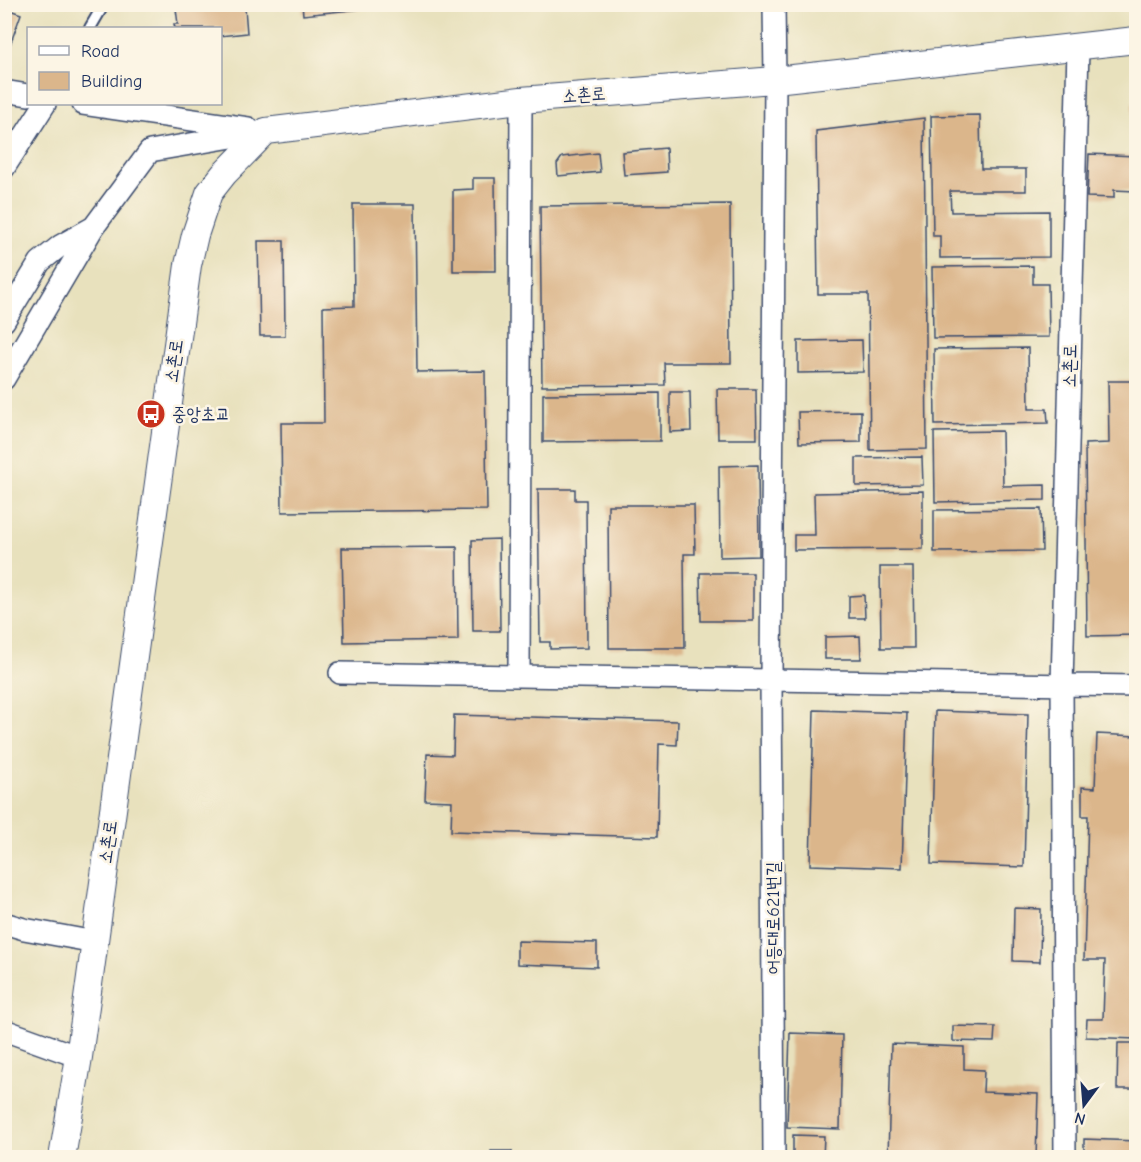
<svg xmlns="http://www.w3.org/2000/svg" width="1141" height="1162" font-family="'Comic Neue','Poor Story',sans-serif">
  <rect width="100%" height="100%" fill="#fcf5e5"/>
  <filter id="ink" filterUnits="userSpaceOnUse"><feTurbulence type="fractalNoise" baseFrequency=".0167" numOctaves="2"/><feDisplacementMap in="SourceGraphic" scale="12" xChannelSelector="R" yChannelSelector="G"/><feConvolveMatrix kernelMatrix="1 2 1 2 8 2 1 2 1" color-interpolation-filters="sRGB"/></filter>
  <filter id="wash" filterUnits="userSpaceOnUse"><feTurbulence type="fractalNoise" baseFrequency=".008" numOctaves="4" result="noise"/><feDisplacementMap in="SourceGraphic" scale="24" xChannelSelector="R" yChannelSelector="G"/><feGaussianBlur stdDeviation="1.35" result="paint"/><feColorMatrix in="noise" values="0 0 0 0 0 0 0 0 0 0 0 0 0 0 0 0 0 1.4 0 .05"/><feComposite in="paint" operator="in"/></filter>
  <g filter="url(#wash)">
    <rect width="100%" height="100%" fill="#e8e1bd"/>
    <g id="blocks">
      <path fill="#dbb68b" d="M181,4H269V6L245,8L247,33L220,36V28H175L174,24H178L176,9L181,8Z
        M302,4H361V9L303,15Z
        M4,8L21,14L5,59L4,58Z
        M1136,103V134H1134L1132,104Z
        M980,115L981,169H1026V191H950L951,212L1049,211V257L940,258V236H933L931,116Z
        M924,118L927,449L870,450L868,294H818L816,131Z
        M666,148L667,172L624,175L622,152Z
        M598,153L600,172L558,176L557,164L562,157Z
        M1089,154L1136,156L1135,191L1114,190V198L1087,197Z
        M473,178H495L496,271H453V190L473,189Z
        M353,204H415L417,372L485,371L487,510L282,512L281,423H324L323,307L354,306Z
        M730,204L731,363H664L665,385L542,386L540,206Z
        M258,241H284L285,336H260Z
        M1033,266V284H1048L1049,337L933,338L932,267Z
        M862,340L863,372L798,373V341Z
        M1028,348L1029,409H1047L1048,423L935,425L934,349Z
        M1108,381H1136V635L1087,636L1085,444L1109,443Z
        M717,389H756L757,439H718Z
        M670,392H690L691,431L670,432Z
        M660,393V441L543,442V394Z
        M861,411V442L799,443L798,412Z
        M1002,431L1003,486L1045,485V500L935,502L934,432Z
        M922,457L923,485L856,486V458Z
        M758,465L759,556L720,557L719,466Z
        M538,489H575V500H586L587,648L550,649V642H540Z
        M923,491V549L794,550V535H815L814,493Z
        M608,505H694L695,554H684L685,648H609Z
        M1041,509L1042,551L934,552V510Z
        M499,539L500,631H473L472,540Z
        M457,547L458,640L344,642L342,548Z
        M880,567H913L914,648H881Z
        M700,573H753V621H701Z
        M864,595L865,618H849V596Z
        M860,636L861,659H825V637Z
        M814,710L907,713L902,868L810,865Z
        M935,711L1028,714L1024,867L931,864Z
        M454,715L678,721L677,745L659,744L657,837L451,831L452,801L425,800L427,754L453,755Z
        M1097,734L1136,736V1039L1086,1037L1087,1019H1103L1105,960H1084L1088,816H1082V787L1095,788Z
        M1014,908L1041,909L1040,962L1013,961Z
        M517,941L597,943V967L517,964Z
        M953,1026L995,1027L994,1042L953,1041Z
        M790,1033L842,1035L840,1129L787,1127Z
        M1118,1043H1136V1089H1117Z
        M891,1044L964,1047V1069L984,1070L983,1092L1038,1094L1036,1158H888Z
        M793,1135L824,1136L823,1158H793Z
        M1084,1139L1136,1141V1158H1084Z
        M491,1151H512V1158H491Z"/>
    </g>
  </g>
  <g filter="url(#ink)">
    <use href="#blocks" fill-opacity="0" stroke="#3a4a6c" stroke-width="1.5"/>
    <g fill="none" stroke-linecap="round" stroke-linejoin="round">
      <g stroke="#3a4a6c" stroke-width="14">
        <path id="service" d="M90,28L104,4"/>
      </g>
      <g stroke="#3a4a6c" stroke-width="24">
        <path id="minor" d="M774,4L775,80L771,679L774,1158
          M4,91L28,95
          M83,104L248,128
          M4,168L45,104
          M4,321L40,262L60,246L92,228
          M4,379L93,228L150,151L266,131
          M340,673L1136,686
          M519,676L521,100
          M4,923L24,929L95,942
          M4,1030L79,1057
          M1065,1158L1062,685L1078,48"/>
      </g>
      <g stroke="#3a4a6c" stroke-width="28">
        <path id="tertiary" d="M62,1158L79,1057L188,265L195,235L209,193L224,174L266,131L521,100L775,80L1136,40"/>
      </g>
      <use href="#service" stroke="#fff" stroke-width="10"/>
      <use href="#minor" stroke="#fff" stroke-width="21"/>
      <use href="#tertiary" stroke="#fff" stroke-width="26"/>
    </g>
  </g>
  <defs>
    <g id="bus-disc" transform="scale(1.5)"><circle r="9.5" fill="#c8321e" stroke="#fcf5e5"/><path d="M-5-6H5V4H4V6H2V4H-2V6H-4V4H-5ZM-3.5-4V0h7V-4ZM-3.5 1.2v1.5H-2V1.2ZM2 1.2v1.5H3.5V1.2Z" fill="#fff"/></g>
  </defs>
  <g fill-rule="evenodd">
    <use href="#bus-disc" x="151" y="414"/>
  </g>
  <g text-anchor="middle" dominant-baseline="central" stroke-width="5" stroke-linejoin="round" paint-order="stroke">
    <g font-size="18" fill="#1b2f5e" stroke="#fcf5e5">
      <text transform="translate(584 95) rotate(-4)">소촌로</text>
      <text transform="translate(174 361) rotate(-82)">소촌로</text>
      <text transform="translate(1070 366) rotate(-89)">소촌로</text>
      <text transform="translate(108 842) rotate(-82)">소촌로</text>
      <text transform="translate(773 918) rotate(-90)">어등대로621번길</text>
    </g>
    <g font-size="18" fill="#1b2f5e" stroke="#fcf5e5" text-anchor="start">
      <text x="172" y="414">중앙초교</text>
    </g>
  </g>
  <rect width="1141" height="1162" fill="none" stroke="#fcf5e5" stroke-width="24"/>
  <rect x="27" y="27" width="195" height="78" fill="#fcf5e5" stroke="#a2a6af" stroke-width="1.5"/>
  <rect x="39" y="46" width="30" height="9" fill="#ffffff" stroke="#a2a6af" stroke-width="1.5"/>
  <text x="81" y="57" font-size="18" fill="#1b2f5e">Road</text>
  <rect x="39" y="72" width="30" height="18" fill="#dbb68b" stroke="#a2a6af" stroke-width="1.5"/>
  <text x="81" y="87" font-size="18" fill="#1b2f5e">Building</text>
  <g transform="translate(1084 1105) rotate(196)" stroke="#fcf5e5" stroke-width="4.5" paint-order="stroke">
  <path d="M0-4.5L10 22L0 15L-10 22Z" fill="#1b2f5e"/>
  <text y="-9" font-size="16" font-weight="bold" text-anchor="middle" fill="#1b2f5e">N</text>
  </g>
</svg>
